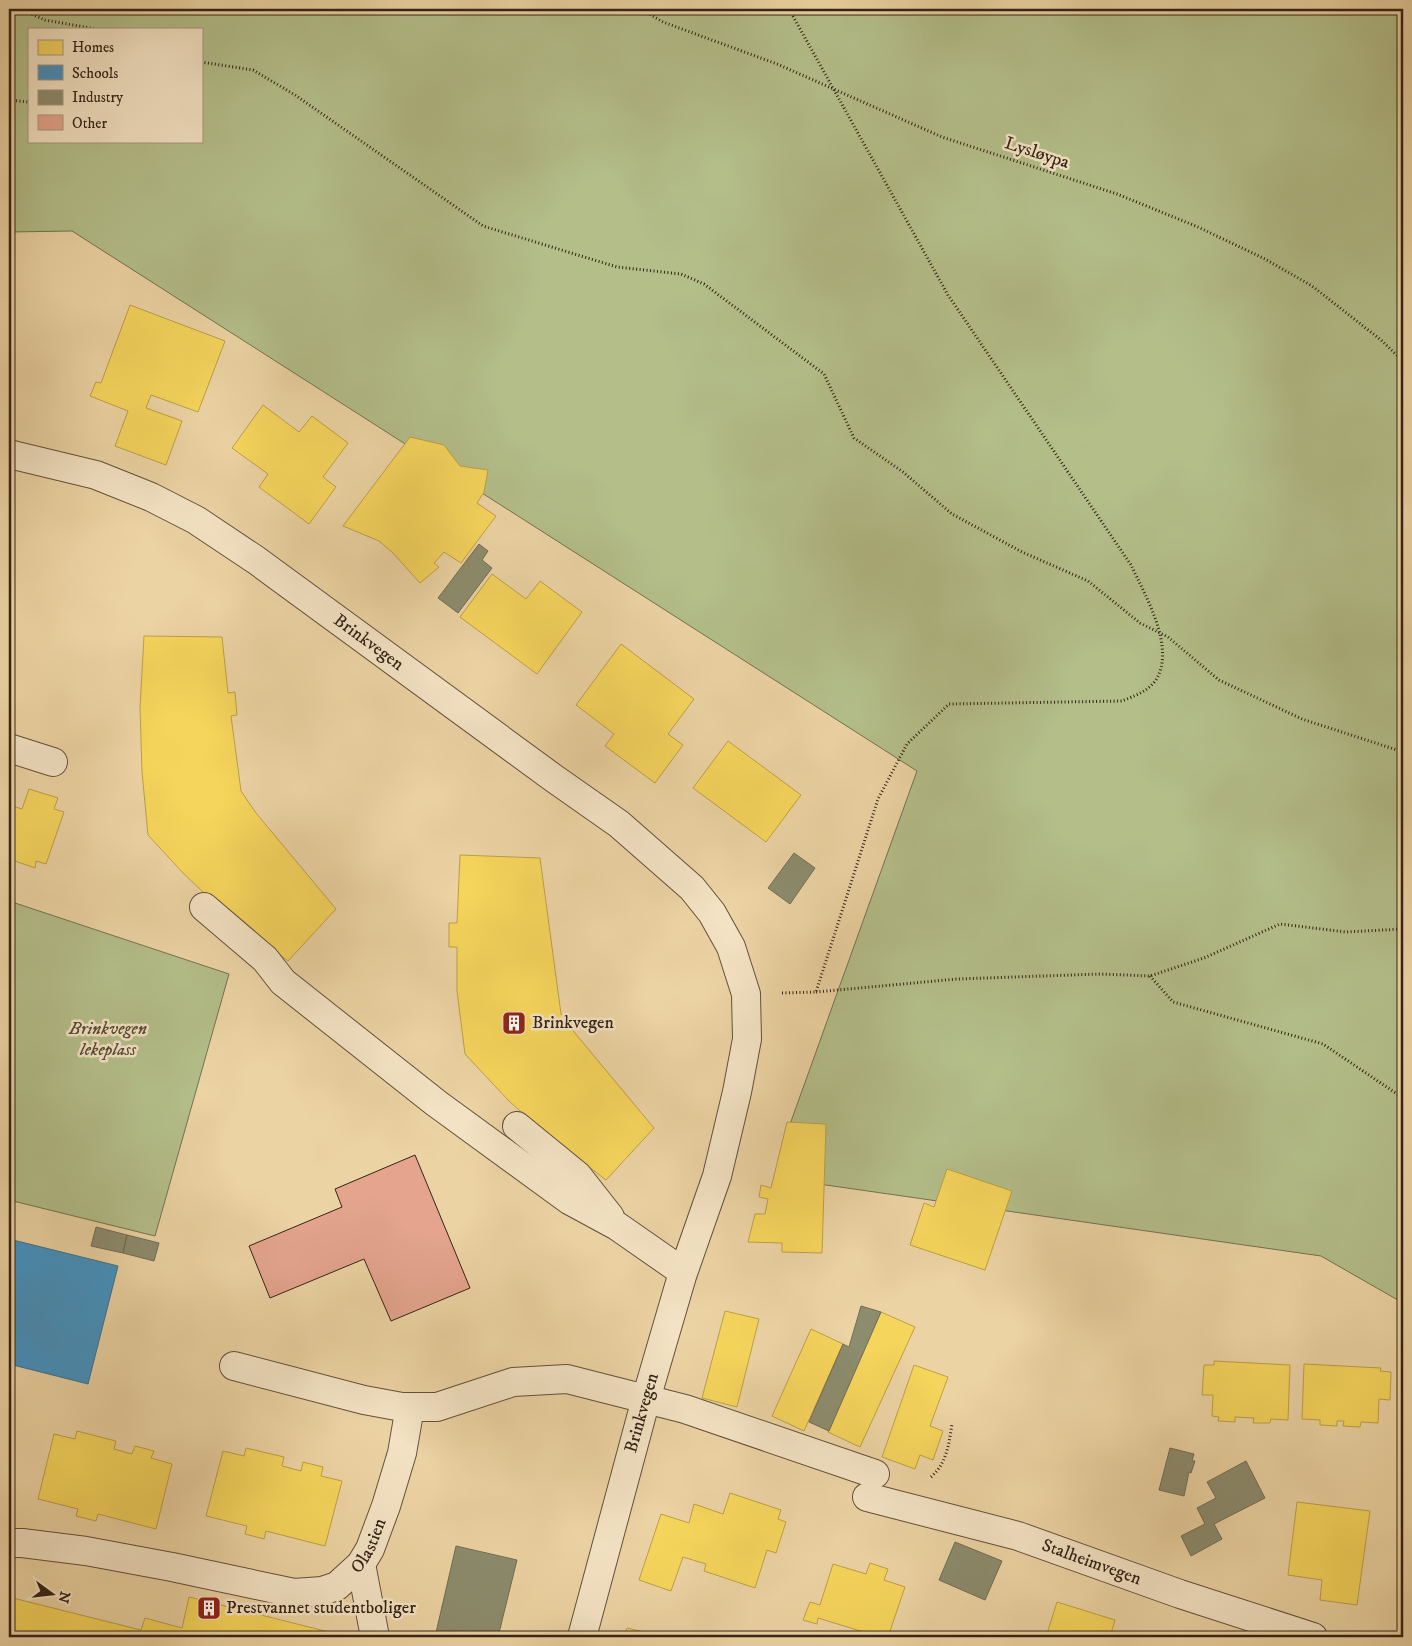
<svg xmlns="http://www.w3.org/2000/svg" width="1412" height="1646" font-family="'IM FELL DW Pica',serif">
  <rect width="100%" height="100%" fill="#ecd3a3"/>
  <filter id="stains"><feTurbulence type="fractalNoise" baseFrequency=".004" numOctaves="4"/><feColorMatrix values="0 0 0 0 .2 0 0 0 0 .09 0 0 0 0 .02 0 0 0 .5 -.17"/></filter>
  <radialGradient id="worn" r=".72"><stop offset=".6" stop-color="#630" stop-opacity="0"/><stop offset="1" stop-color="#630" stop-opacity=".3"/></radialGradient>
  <path fill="#b3be89" stroke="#747150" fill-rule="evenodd" d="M9,9H1403V1303L1321,1256L805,1182L780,1152L917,771L72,231L9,232ZM29,29H201V141H29Z
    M9,901L229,974L155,1236L9,1200Z"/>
  <path fill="#f6d55c" stroke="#bca047" d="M130,305L225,341L198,412L151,395L146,408L182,421L166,465L115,446L128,411L90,396L96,382L101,383Z
    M263,405L299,432L312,416L348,443L323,477L336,487L309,524L259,487L268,474L232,448Z
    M410,437L444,445L460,466L488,470L484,492L477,503L496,516L461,563L444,552L434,563L439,567L420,583L393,553L379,541L343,526Z
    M492,574L526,599L540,581L582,612L537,674L460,617Z
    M144,636L222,637L228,693L235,692L237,715L231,716L241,791L256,813L336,909L288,961L238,922L204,893L183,873L148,835L142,772L140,708Z
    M621,644L694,699L668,734L683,745L655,783L605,746L614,734L576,705Z
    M728,741L801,795L766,842L693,788Z
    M29,789L58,798L54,809L64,812L46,864L36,861L35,868L9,859V805L22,809Z
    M460,855L540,858L561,1014L574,1032L654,1128L606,1180L540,1129L509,1101L465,1054L457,991V947H449V923H457Z
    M787,1122L826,1124L822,1253L782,1252V1243L748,1242L755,1214H765L768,1199L759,1197L761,1185L771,1188Z
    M947,1169L1012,1191L985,1270L910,1245L924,1203L934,1207Z
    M725,1311L759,1319L737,1407L702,1398Z
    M881,1312L915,1327L860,1447L828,1432Z
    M811,1329L843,1344L804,1431L772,1416Z
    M1214,1361L1290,1365L1288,1420L1271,1419L1270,1423H1253L1254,1418L1235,1417V1422L1218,1421L1219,1417L1212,1416L1213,1395H1202L1204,1365H1214Z
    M1304,1364L1381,1368L1380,1371L1391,1372L1390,1400L1379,1399L1378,1423L1361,1422L1360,1427L1343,1426L1344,1421H1337V1426L1320,1425V1420L1302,1419Z
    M914,1365L948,1377L930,1426L943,1431L933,1460L920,1455L915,1469L882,1457Z
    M77,1431L116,1441L114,1449L132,1454L135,1446L154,1451L151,1458L172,1464L156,1529L98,1514L96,1521L76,1516L78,1509L38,1499L54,1434L75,1439Z
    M246,1448L284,1457L282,1466L301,1471L303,1462L323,1467L321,1476L342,1481L325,1546L266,1531L264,1539L245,1534L247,1526L206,1516L223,1451L244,1456Z
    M730,1493L781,1510L778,1519L786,1522L776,1553L767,1550L755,1588L704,1571L706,1564L683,1557L671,1591L639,1580L661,1514L689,1523L694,1504L723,1514Z
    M1297,1502L1370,1511L1357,1605L1320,1600L1322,1580L1288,1575Z
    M870,1563L888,1569L884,1580L905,1587L888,1637H880L818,1618L817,1624L803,1620L810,1602L820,1605L833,1564L866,1574Z
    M9,1597L141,1630L145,1618L182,1628L189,1597L345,1636L9,1637Z
    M1057,1602L1115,1620L1110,1637H1046Z
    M627,1628L665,1637H624Z"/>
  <path fill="#4393c3" stroke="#3e728f" d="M9,1239L118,1266L88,1384L9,1364Z"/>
  <path fill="#8c8c6e" stroke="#726d54" d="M479,544L488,551L482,560L492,568L458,613L438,598Z
    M794,853L815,868L790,904L768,888Z
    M96,1227L127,1235L123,1253L91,1246Z
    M127,1235L159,1243L154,1261L123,1253Z
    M861,1306L881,1312L829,1431L809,1422L843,1344L849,1347Z
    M1170,1448L1194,1454L1192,1461H1195L1191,1473L1189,1472L1184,1496L1159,1490Z
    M1246,1461L1265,1498L1214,1524L1222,1539L1191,1556L1181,1536L1205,1524L1197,1508L1216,1498L1207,1482Z
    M955,1542L1002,1561L985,1600L939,1580Z
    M456,1546L517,1560L498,1637H435Z"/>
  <path fill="#e4a48e" stroke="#342417" d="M415,1155L470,1288L391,1321L364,1259L270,1298L249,1246L342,1207L335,1189Z"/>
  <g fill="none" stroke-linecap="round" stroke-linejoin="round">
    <g stroke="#62503a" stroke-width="30">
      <g id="minor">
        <path id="s1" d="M9,454L96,475L151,497L196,520L256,560L552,777L619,824L692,888L712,913L731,947L746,994L747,1039L737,1092L717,1176L682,1276L646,1399L582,1637"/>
        <path d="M9,748L53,762"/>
        <path d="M204,907L265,959L283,982L436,1103L569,1200L617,1226L683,1272"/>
        <path d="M517,1126L577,1175L610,1217"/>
        <path d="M234,1366L364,1400L402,1407H437L513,1382L567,1379L685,1409L875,1474"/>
        <path id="s2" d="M867,1497L1018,1536L1180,1594L1313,1637"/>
        <path id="s3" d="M9,1543H22L86,1551L172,1567L294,1593L322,1591L337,1586L361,1564L370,1549L386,1506L402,1453L410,1407"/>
        <path d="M361,1564L375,1637"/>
      </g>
    </g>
    <path stroke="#342417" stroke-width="3" stroke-dasharray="1 2.5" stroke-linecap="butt" d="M19,9L45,20L96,29
      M641,9L663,22L777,64L942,137L1117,194L1198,227L1265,259L1312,286L1381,340L1403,361
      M201,62L253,70L295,95L483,226L617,267L681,274L704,284L824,374L854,438L903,472L952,514L1022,552L1088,581L1140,623L1168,637L1219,680L1302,719L1403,752
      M9,100L29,102
      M1150,976L1173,1002L1323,1044L1403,1098
      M816,992L957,979L1100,974L1150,976L1204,958L1280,924L1346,932L1403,929
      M782,993L816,992L878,799L907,744L949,704L1122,701C1134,696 1150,691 1157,678C1175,646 1145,595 1131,565L948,295L789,9
      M931,1477C947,1463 949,1443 952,1424"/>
    <use href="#minor" stroke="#f3e2c3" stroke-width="28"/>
  </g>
  <defs>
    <g id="building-square" transform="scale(1.25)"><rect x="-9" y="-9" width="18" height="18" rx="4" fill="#8f2418" stroke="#f3e2c3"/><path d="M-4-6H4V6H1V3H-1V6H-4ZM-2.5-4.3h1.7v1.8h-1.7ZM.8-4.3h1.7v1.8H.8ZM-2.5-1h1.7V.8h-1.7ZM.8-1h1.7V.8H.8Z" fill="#fff"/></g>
  </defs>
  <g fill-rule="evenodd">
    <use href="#building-square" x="514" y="1023"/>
    <use href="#building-square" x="209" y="1608"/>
  </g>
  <g text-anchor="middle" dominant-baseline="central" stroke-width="5" stroke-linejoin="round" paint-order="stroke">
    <g font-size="18" fill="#342417" stroke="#f3e2c3">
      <text transform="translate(1037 153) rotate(18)">Lysløypa</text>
      <text stroke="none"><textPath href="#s1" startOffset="411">Brinkvegen</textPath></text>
      <text transform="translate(642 1413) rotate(-74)">Brinkvegen</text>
      <text stroke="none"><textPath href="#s3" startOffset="386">Olastien</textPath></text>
      <text stroke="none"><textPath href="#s2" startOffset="234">Stalheimvegen</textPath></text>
    </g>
    <g font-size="18" fill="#342417" stroke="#f3e2c3" text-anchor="start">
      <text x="532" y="1023">Brinkvegen</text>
      <text x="226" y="1608">Prestvannet studentboliger</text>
    </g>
    <g font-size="18" font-style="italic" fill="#544a34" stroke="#f3e2c3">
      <text x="108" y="1029">Brinkvegen<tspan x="108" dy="21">lekeplass</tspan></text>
    </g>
  </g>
  <rect width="1412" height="1646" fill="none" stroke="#ecd3a3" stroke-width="30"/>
  <rect x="10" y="10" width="1392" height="1626" fill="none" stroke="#342417" stroke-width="2.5"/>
  <rect x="15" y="15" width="1382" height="1616" fill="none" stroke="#342417"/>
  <rect x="28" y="28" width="175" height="115" fill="#f3e2c3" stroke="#a7967e"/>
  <rect x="38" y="40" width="25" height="15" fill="#f6d55c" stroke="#a7967e"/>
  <text x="72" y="52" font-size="15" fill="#342417">Homes</text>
  <rect x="38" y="65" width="25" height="15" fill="#4393c3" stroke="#a7967e"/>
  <text x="72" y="78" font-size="15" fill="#342417">Schools</text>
  <rect x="38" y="90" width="25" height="15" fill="#8c8c6e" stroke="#a7967e"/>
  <text x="72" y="102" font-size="15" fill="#342417">Industry</text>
  <rect x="38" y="115" width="25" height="15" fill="#e4a48e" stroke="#a7967e"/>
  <text x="72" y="128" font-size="15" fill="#342417">Other</text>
  <g transform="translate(52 1594) rotate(105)" stroke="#f3e2c3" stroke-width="4" paint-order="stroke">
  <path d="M0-4L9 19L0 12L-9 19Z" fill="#342417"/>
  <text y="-8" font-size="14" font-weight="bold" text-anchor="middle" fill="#342417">N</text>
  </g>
  <rect width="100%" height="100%" filter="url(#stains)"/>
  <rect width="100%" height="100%" fill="url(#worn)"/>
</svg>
